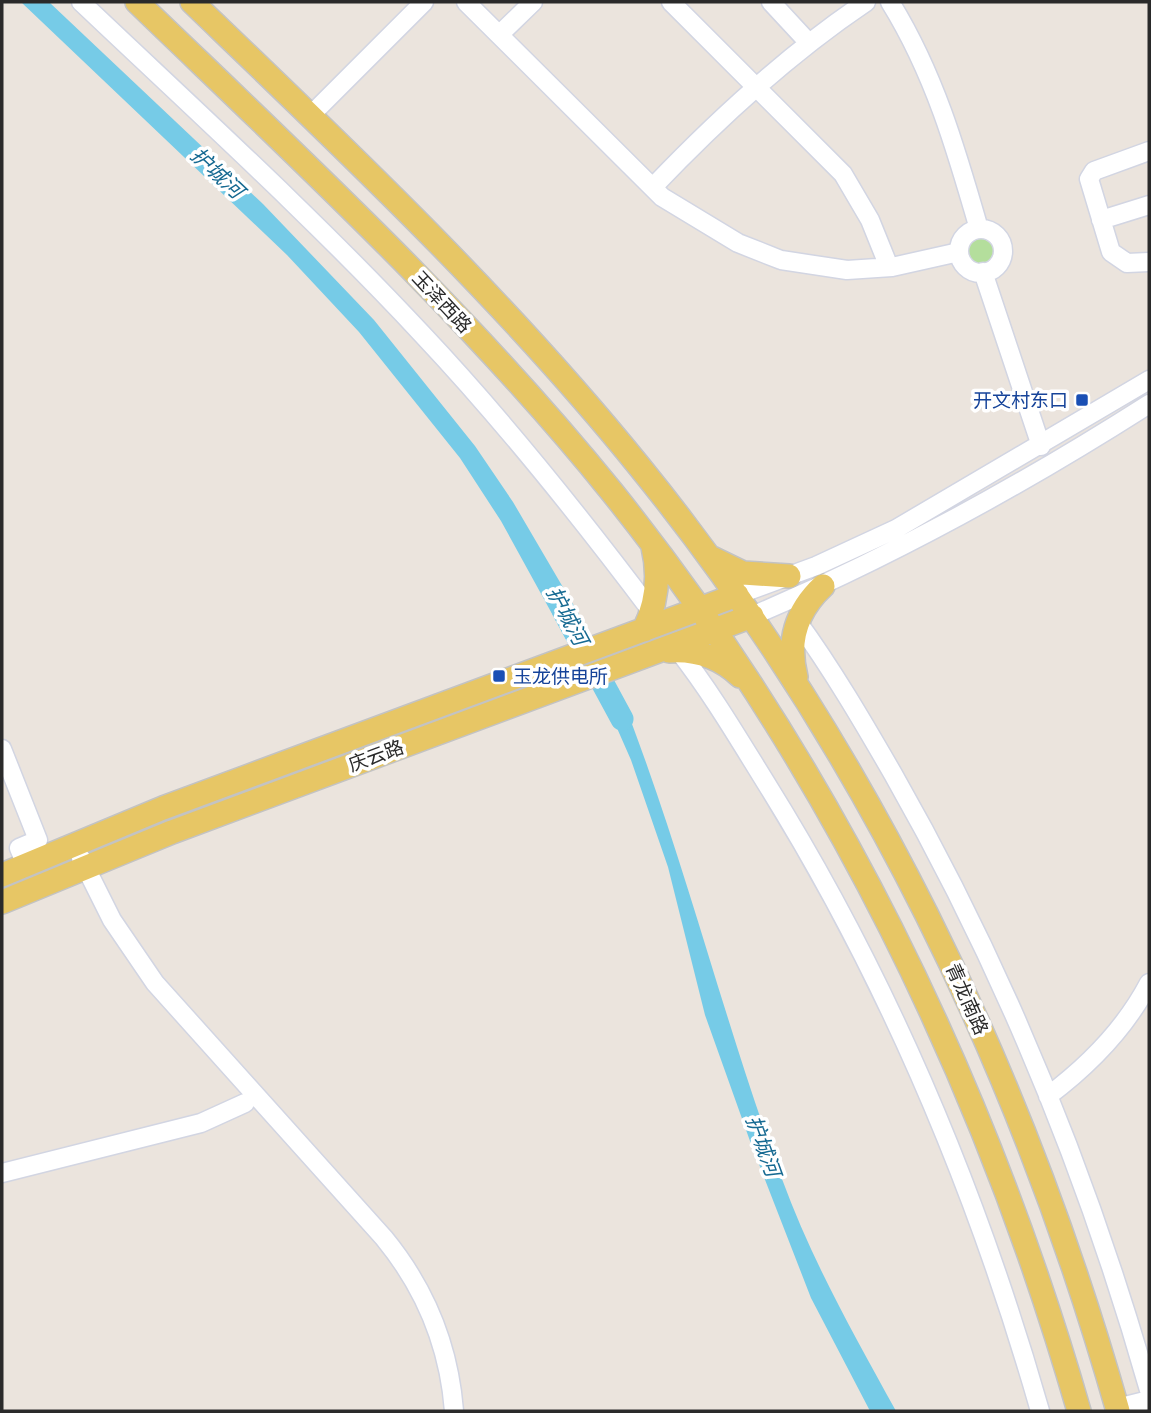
<svg xmlns="http://www.w3.org/2000/svg" width="1151" height="1413" font-family="Roboto,'Noto Sans SC',sans-serif">
  <rect width="100%" height="100%" fill="#ebe4dd"/>
  <path fill="#b4de9c" d="M967 250a14 14 0 1 1 28 0a14 14 0 1 1-28 0Z"/>
  <path fill="#76cbe7" d="M21,2H49L263,204L374,320L475,446L513,502L588,630L567,641L501,521L460,458L359,332L287,255Z
    M618,688C682,848 722,1017 782,1179C812,1261 854,1335 896,1411H870L811,1298L750,1141L705,1015L668,867L631,760L602,694Z"/>
  <g fill="none" stroke-linecap="round" stroke-linejoin="round">
    <path stroke="#76cbe7" stroke-width="23" d="M563,610L622,719"/>
    <g stroke="#d2d5e2" stroke-width="21">
      <path id="minor" d="M81,2C196,111 314,218 422,334C505,422 579,515 652,612
        M466,2L662,197L738,243L781,260L847,270L892,267L959,252
        M671,2L843,174L870,220L889,267
        M771,2L809,43
        M890,2C934,73 956,149 979,229
        M499,35L533,2
        M311,115L424,2
        M1149,151L1094,171L1089,179L1111,252L1127,263L1149,262
        M653,187C718,119 787,55 866,2
        M1101,220L1149,205
        M959 251a22 22 0 1 1 44 0a22 22 0 1 1-44 0Z
        M983,272L1041,446
        M737,595L816,566L896,529L1149,380
        M752,616C891,557 1022,485 1149,404
        M797,621C832,669 863,722 893,774C1003,967 1088,1176 1149,1390
        M678,650C711,692 738,738 766,783C887,977 977,1191 1040,1411
        M2,749L38,840L19,848L26,865
        M81,858L112,920L155,983L384,1238C425,1288 449,1346 454,1411
        M1048,1096C1088,1066 1126,1027 1149,983
        M2,1173L201,1123L245,1103
        M1117,1408L1149,1400"/>
    </g>
    <g stroke="#c3c3c3" stroke-width="26">
      <path id="major" d="M137,2C301,160 469,315 612,492C829,763 983,1078 1079,1411
        M192,2C347,151 504,299 639,466C864,743 1021,1069 1118,1411
        M712,558L743,573L789,576
        M644,630C657,603 660,576 653,547
        M669,651C696,649 720,657 740,676
        M796,677C787,642 796,611 823,586
        M2,875L163,808L737,595
        M2,902L172,832L752,616"/>
    </g>
    <use href="#minor" stroke="#fff" stroke-width="18"/>
    <use href="#major" stroke="#e7c665" stroke-width="23"/>
  </g>
  <g fill="#1a4fb4" stroke="#fff" stroke-width="2.5">
    <rect x="1075" y="393" width="14" height="14" rx="3.5"/>
    <rect x="492" y="669" width="14" height="14" rx="3.5"/>
  </g>
  <g text-anchor="middle" dominant-baseline="central" stroke-width="7" stroke-linejoin="round" paint-order="stroke">
    <g font-size="19" fill="#2a2a2a" stroke="#fff">
      <text transform="translate(442 302) rotate(47)">玉泽西路</text>
      <text transform="translate(376 756) rotate(-20)">庆云路</text>
      <text transform="translate(967 999) rotate(66)">青龙南路</text>
    </g>
    <g font-size="19" fill="#164399" stroke="#fff" text-anchor="end">
      <text x="1068" y="400">开文村东口</text>
      <text x="513" y="676" text-anchor="start">玉龙供电所</text>
    </g>
    <g font-size="21" font-style="italic" fill="#166a92" stroke="#fff">
      <text transform="translate(217 173) rotate(43)">护城河</text>
      <text transform="translate(567 616) rotate(62)">护城河</text>
      <text transform="translate(763 1146) rotate(70)">护城河</text>
    </g>
  </g>
  <rect width="1151" height="1413" fill="none" stroke="#2a2a2a" stroke-width="7"/>
</svg>
